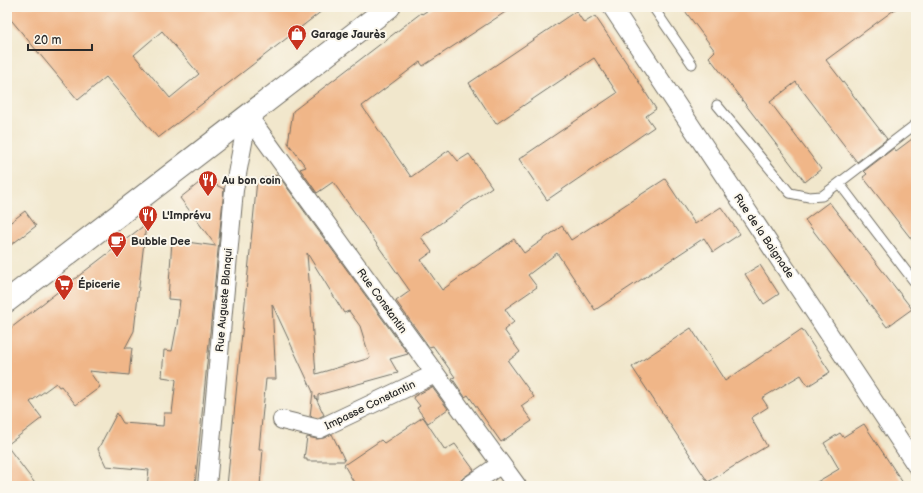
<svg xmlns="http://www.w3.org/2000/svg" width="923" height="493" font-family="'Balsamiq Sans',sans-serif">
  <rect width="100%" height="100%" fill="#fbf7ec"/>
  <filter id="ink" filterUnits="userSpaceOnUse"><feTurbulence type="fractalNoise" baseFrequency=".025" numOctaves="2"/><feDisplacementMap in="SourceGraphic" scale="8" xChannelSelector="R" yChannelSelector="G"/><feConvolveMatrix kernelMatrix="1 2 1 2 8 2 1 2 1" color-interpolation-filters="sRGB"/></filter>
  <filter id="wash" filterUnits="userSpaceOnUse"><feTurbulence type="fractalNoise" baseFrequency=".012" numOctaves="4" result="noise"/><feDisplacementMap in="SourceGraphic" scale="16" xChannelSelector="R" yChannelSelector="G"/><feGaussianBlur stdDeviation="0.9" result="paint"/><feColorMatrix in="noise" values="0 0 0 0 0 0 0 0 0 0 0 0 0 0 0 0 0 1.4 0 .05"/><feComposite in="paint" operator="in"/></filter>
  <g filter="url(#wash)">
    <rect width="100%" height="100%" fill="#f1e7cc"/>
    <g id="blocks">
      <path fill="#f0b688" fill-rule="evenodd" d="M7,7H327L158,138L106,77L78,100L7,15ZM162,31L199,74L170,98L134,55Z
        M433,7H513L423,66L420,62L362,106L411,177L449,150L458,161L469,154L492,187L421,237L432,252L421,260L442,290L514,239L524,253L562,226L571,240L665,179L695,224L721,207L740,234L713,252L704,238L595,310L557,253L528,275L537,287L505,309L514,322L504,330L520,352L508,361L534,397L521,406L532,421L501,442L468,395L465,397L452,378L455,377L433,346L429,347L396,301L410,291L333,182L317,193L300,169L306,167L288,143L293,111L421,13L422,14Z
        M682,7H898L826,60L887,139L857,162L796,82L770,102L821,169L805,182L709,57L715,51Z
        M576,11L584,23L595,16L630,68L656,109L646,116L654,127L547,200L519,159L617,93L594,58L496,124L469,83Z
        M916,136V245L863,177L867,174L864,171L894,148L896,151Z
        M278,175L408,354L390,359L398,373L318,395V400H317L315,396L324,415L318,418L310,416L313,392L272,304L276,379H266L259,449H263L260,486H227L257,180ZM307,253L344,313L349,311L360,326L370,358L316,374Z
        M204,179L224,189L195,486H147L149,470L106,466L98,449L117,413L123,423L163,426L164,413H172L176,380L175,379L162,377L164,350L172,351L177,325L180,300L168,299L172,240L216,246L180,198Z
        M829,202L912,309L887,327L805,220Z
        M25,211L36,226L7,248V225Z
        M146,224L134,331L125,348H132L129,375L89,371L100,387L76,405L61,386L59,387L56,383L30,402L42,418L7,445V331Z
        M760,265L779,294L764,304L745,274Z
        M691,328L725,381L802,329L830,372L808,386L801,375L762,398L768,407L751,418L767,446L708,482L632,367Z
        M432,387L448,409L428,423L417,408L420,406L413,397Z
        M423,417L445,450L455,444L474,470L463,478L460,481L459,486H356L344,465L381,440L384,443Z
        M864,424L905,486H810L839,469L824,443L840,433L843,437Z
        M332,434L345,461H307V459H304L307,437L317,439L324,438Z
        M7,446L37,486H7Z"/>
    </g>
  </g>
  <g filter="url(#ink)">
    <use href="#blocks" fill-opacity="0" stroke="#706d63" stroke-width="1"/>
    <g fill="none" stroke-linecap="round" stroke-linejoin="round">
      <g stroke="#706d63" stroke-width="11">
        <path id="lane" d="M653,7L692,64
          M717,105L790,193L809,197L822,196L916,124
          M839,183L916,284"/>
      </g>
      <g stroke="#706d63" stroke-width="20">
        <path id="street" d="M612,7L916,465
          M248,116L517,486
          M282,420L319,429L435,374
          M207,486L234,190L248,116
          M469,486L501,464"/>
      </g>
      <g stroke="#706d63" stroke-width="24">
        <path id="secondary" d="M7,301L389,7"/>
      </g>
      <use href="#lane" stroke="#fff" stroke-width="9"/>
      <use href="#street" stroke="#fff" stroke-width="18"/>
      <use href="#secondary" stroke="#fff" stroke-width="22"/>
    </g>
  </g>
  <defs>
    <g id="shop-pin" transform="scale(1)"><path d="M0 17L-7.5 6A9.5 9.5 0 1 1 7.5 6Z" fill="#c8321e" stroke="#fbf7ec"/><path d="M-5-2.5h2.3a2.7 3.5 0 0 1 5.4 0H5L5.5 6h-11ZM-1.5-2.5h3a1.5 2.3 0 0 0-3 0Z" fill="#fff"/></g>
    <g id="restaurant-pin" transform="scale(1)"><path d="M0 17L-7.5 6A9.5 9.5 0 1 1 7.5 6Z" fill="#c8321e" stroke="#fbf7ec"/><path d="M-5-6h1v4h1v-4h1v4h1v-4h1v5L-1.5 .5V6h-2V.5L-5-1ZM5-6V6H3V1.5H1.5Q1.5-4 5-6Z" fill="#fff"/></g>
    <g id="cafe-pin" transform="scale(1)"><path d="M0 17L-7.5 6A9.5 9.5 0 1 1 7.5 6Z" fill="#c8321e" stroke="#fbf7ec"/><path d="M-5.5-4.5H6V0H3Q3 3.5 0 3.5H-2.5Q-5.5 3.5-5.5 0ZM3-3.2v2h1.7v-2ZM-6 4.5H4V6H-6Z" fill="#fff"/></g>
    <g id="supermarket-pin" transform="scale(1)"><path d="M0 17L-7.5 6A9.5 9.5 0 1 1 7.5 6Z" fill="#c8321e" stroke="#fbf7ec"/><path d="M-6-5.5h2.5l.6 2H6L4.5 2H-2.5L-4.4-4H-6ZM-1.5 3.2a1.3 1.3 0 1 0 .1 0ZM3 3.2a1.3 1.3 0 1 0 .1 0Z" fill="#fff"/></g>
  </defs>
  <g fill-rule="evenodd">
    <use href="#shop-pin" x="297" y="34"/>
    <use href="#restaurant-pin" x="208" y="180"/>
    <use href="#restaurant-pin" x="148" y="215"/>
    <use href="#cafe-pin" x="117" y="241"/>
    <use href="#supermarket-pin" x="64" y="284"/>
  </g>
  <g text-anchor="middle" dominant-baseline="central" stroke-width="4" stroke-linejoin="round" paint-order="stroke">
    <g font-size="11" font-weight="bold" fill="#2b2b2b" stroke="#fbf7ec" text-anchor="start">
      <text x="311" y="34">Garage Jaurès</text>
      <text x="222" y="180">Au bon coin</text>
      <text x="162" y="215">L'Imprévu</text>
      <text x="131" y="241">Bubble Dee</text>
      <text x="78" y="284">Épicerie</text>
    </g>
    <g font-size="11" fill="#2b2b2b" stroke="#fbf7ec">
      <text transform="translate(764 236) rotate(56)">Rue de la Baignade</text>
      <text transform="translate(224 300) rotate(-85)">Rue Auguste Blanqui</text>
      <text transform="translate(382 301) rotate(54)">Rue Constantin</text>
      <text transform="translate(370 405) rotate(-26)">Impasse Constantin</text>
    </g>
  </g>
  <rect width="923" height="493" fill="none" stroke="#fbf7ec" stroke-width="24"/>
  <path d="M28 44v6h64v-6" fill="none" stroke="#2b2b2b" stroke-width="2"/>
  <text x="34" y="44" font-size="12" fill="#2b2b2b" stroke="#fbf7ec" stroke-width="3" paint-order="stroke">20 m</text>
</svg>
